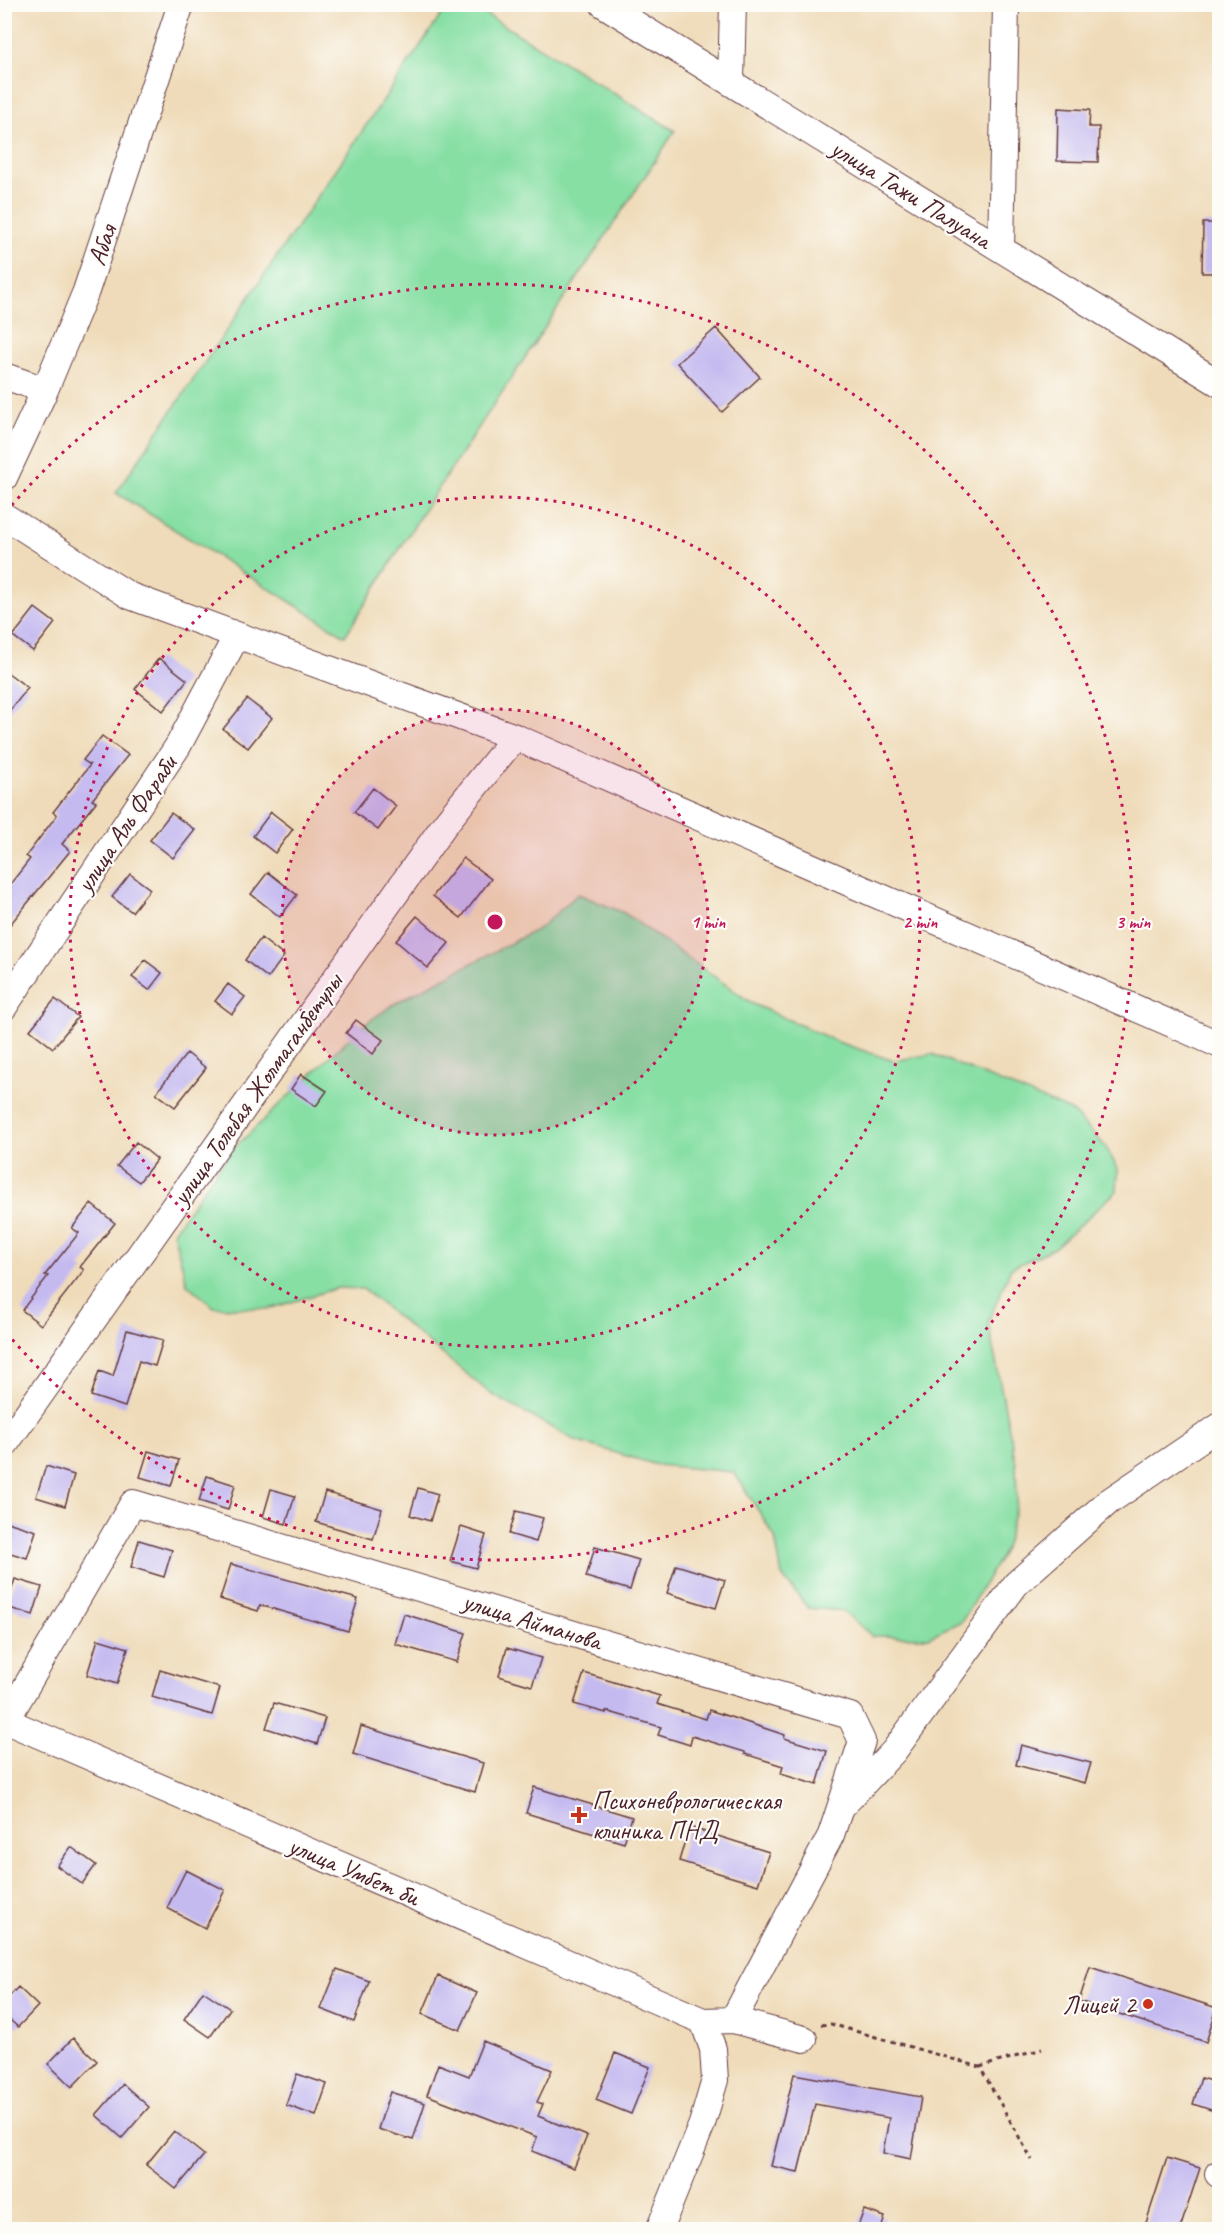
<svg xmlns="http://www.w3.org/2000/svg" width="1224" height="2234" font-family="Caveat,sans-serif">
  <rect width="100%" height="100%" fill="#fdfcf7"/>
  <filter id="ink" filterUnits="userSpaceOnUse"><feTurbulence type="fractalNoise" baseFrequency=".0167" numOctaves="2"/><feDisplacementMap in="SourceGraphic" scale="12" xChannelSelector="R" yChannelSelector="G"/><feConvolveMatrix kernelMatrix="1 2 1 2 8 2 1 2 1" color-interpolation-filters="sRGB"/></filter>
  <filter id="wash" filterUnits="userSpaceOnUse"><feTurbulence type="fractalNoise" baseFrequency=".008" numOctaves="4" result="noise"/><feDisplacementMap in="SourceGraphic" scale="24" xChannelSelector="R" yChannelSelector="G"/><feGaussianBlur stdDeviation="1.35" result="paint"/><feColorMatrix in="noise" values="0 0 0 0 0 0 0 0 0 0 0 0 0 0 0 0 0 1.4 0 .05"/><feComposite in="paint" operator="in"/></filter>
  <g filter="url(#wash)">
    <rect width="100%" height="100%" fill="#efdbb9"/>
    <path fill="#87dfa4" stroke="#687f68" stroke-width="1.5" d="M448,5H471L675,131L426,507L345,636L116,493Z
      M578,894L624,913L753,1004L838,1042L894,1061L932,1054L1071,1111L1105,1146L1118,1169L1117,1191L1054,1248L1011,1268L988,1322L1016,1464L1017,1502L1005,1549L962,1621L928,1637L872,1636L843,1611L808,1608L782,1576L775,1537L734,1472L657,1465L576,1441L491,1394L363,1289L337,1288L269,1309L214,1307L187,1284L173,1232L230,1152L362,1026L399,1001L540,928Z"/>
    <g id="blocks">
      <path fill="#c5baf0" d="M1058,108L1090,110L1089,127H1099L1098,162L1057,161Z
        M1203,223H1220V273H1202Z
        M716,328L760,377L722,412L677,363Z
        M35,608L55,623L33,651L13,636Z
        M159,658L187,680L163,711L135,689Z
        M4,670L28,688L4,718Z
        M247,699L272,718L248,748L223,729Z
        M102,736L128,755L92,800L96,802L62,844L70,851L4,932V892L30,859L26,856L57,815L53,812L90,765L83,760Z
        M373,788L396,806L378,830L354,812Z
        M271,812L293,829L275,853L253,836Z
        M171,813L195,830L173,858L150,840Z
        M463,858L491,879L461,918L433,896Z
        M268,872L297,895L280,917L251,894Z
        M130,874L150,889L132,912L112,897Z
        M417,916L449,943L428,968L396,941Z
        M261,938L284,956L268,978L245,960Z
        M145,960L162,973L149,990L132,977Z
        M228,984L245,997L232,1014L215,1001Z
        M55,999L78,1017L53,1048L30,1030Z
        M356,1020L383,1040L373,1054L346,1033Z
        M187,1053L206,1068L175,1107L156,1093Z
        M301,1074L327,1091L316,1106L291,1089Z
        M136,1142L157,1159L139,1182L117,1166Z
        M91,1204L115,1223L80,1267L84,1270L41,1325L22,1310L48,1276L45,1275L79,1233L72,1228Z
        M127,1330L163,1340L155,1366L139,1361L125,1407L91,1396L99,1371L113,1376Z
        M148,1451L179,1460L171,1486L140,1477Z
        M46,1466L74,1475L65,1506L36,1497Z
        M207,1476L235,1485L228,1510L199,1501Z
        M418,1488L438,1494L430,1521L410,1515Z
        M271,1489L295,1496L286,1524L263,1517Z
        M325,1492L382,1509L373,1539L316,1522Z
        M516,1511L543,1518L536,1542L509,1534Z
        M4,1521L36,1531L27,1558L4,1551Z
        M461,1527L486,1535L476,1568L450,1561Z
        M139,1540L172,1550L164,1577L131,1567Z
        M595,1547L639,1560L630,1590L586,1577Z
        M231,1564L358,1599L348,1631L260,1605L258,1611L220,1599Z
        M676,1565L725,1580L716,1608L667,1593Z
        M15,1579L42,1587L33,1615L6,1607Z
        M404,1614L466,1633L457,1662L395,1644Z
        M98,1639L128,1648L117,1684L87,1675Z
        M507,1648L541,1658L532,1686L499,1676Z
        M160,1670L220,1688L212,1715L152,1697Z
        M584,1673L660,1696L657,1704L706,1719L709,1710L785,1735L784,1738L827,1751L817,1785L781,1774L783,1766L745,1754V1752L692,1736L690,1745L658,1735L661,1727L606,1711V1713L574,1704Z
        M274,1703L325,1718L317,1744L266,1728Z
        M361,1726L483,1763L475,1792L353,1754Z
        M1021,1745L1091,1763L1085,1783L1016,1765Z
        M534,1787L632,1817L624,1843L526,1813Z
        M689,1827L769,1852L758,1885L679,1861Z
        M71,1847L96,1865L82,1884L57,1866Z
        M186,1870L225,1890L205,1928L167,1908Z
        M1090,1967L1217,2008L1206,2042L1079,2001Z
        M337,1969L369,1981L354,2022L321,2009Z
        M438,1976L477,1993L460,2030L422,2014Z
        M18,1987L38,2006L18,2027L4,2015V2002Z
        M203,1991L230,2009L210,2037L184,2019Z
        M73,2038L97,2061L72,2087L48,2064Z
        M483,2041L552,2070L537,2102L543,2104L538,2116L587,2136L574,2168L532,2151L537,2137L427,2095L438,2064L469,2076Z
        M615,2053L650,2067L631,2114L596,2100Z
        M297,2074L327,2084L316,2116L286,2105Z
        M794,2074L921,2097L911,2159L883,2153L889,2118L815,2104L798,2172L771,2166Z
        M1201,2078L1220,2084V2113L1193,2104Z
        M123,2084L149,2107L122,2138L96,2115Z
        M390,2092L425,2103L413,2140L378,2129Z
        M174,2131L204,2155L176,2189L146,2165Z
        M1167,2158L1200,2168L1180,2229H1144Z
        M864,2210L885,2217L881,2229H857Z"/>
    </g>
  </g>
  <g filter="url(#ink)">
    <use href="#blocks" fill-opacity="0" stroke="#633b40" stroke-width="1.5"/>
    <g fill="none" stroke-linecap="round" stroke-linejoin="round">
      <g stroke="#633b40" stroke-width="28">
        <path id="minor" d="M603,4L1220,384
          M731,82L733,4
          M1001,249L1006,4
          M4,376L45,390
          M4,478L45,390L86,291L181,4
          M4,516L130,596L515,737L1220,1045
          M4,1007L178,746L237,635
          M4,1446L445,824L515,737
          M4,1720L703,2021L733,2020L804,2039
          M6,1721L133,1503L850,1716L862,1741L831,1835L733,2020
          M847,1801L894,1751L1016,1584L1108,1502L1220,1426
          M1218,2174H1220
          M659,2230L702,2124L715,2080L713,2049L703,2021"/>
      </g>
      <path stroke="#633b40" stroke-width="3" stroke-dasharray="4.5 4.5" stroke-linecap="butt" d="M821,2025L831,2024L980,2067L1032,2160
        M980,2067L1042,2049"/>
      <use href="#minor" stroke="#fff" stroke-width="26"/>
    </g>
  </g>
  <circle cx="495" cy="922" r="213" fill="#c2185b" fill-opacity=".12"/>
  <g fill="none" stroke="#c2185b" stroke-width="3" stroke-dasharray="3 6">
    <circle cx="495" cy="922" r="213"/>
    <circle cx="495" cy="922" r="425"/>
    <path d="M6 512A638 638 0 1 1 6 1332"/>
  </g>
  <g fill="#c8321e" stroke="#fdfcf7" stroke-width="2">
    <path d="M576 1806h6v6h6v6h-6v6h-6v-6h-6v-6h6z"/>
    <circle cx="1148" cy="2004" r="6"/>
  </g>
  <g text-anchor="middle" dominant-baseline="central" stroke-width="4.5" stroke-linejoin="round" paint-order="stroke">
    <g font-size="26" fill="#4a1f2b" stroke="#fdfcf7">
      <text transform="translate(911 194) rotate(32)">улица Тажи Палуана</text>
      <text transform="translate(102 245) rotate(-71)">Абая</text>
      <text transform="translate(126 824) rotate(-56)">улица Аль Фараби</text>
      <text transform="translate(257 1089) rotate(-55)">улица Толебая Жолмаганбетулы</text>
      <text transform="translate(532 1621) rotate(17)">улица Айманова</text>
      <text transform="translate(354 1871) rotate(23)">улица Умбет би</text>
    </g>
    <g font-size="26" fill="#4a1f2b" stroke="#fdfcf7" text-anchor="start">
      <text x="592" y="1800">Психоневрологическая<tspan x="592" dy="30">клиника ПНД</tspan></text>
      <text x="1136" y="2004" text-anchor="end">Лицей 2</text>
    </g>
  </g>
  <circle cx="495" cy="922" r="9" fill="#c2185b" stroke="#fdfcf7" stroke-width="3"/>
  <g font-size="18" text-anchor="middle" font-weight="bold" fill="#c2185b" stroke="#fdfcf7" stroke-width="4.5" stroke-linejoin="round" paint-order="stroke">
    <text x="708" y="928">1 min</text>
    <text x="920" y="928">2 min</text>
    <text x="1133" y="928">3 min</text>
  </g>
  <rect width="1224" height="2234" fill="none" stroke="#fdfcf7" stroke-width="24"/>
</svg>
